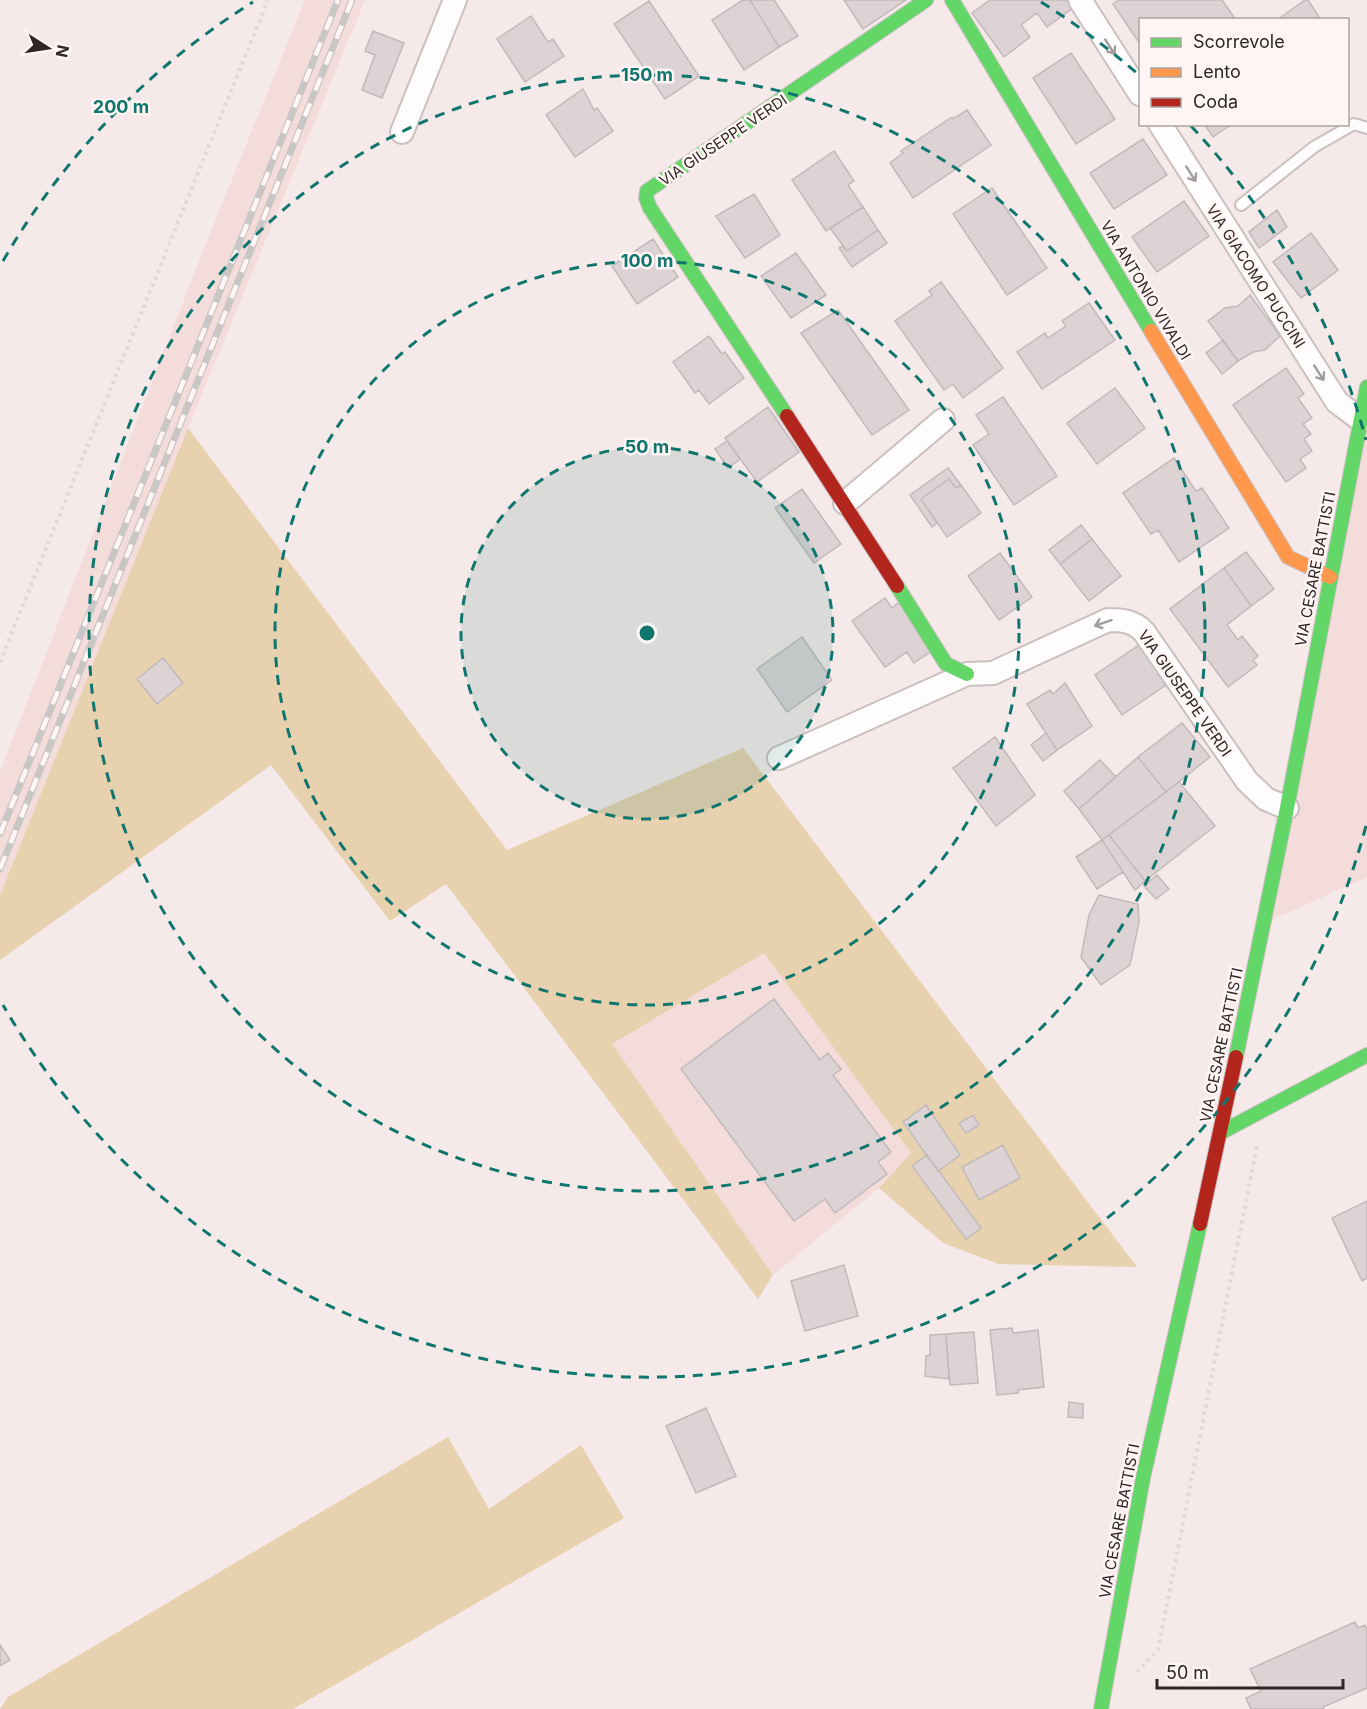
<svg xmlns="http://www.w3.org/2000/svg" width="1367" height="1709" font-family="Inter,sans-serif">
  <rect width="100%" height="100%" fill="#f6e9e9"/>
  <path fill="#f4dcdb" d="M305,0H365L188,428L0,895V772L201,256Z
    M1367,416V877L1261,925Z
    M764,952L911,1153L879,1188L773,1275L611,1044Z"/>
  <path fill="#e7d1af" d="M188,428L507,850L743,748L1137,1267L998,1264L943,1243L879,1188L911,1153L764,953L612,1044L773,1275L758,1299L446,884L390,921L271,765L0,960V895Z
    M448,1437L489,1509L581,1445L624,1518L293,1709H0L8,1697Z"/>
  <path fill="#ddd3d5" stroke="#c2b9ba" stroke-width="1.5" d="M743,0H750L779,47L744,70L712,20Z
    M750,0H774L798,36L779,47Z
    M844,0H906L863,29Z
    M990,0H1069L1074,7L1047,27L1037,13L1021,25L1030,37L1004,57L972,13Z
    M1119,0H1222L1236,20H1140V44L1113,4Z
    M1305,0H1308L1321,20H1277Z
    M649,1L699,76L665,99L614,24Z
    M531,16L548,42L553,39L564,56L525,82L497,39Z
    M373,31L404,43L382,98L362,90L375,55L365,51Z
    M1071,53L1115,119L1076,144L1033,78Z
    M583,89L594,110L597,108L613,131L575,157L546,115Z
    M967,110L991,145L913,198L890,163L903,153L901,151L952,117L953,119Z
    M1204,124H1232L1213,137Z
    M1143,139L1167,175L1114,209L1090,173Z
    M834,151L854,181L848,185L863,207L826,231L792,180Z
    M992,188L1047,268L1007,295L953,214Z
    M754,194L780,235L745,258L716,216Z
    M1184,201L1209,236L1157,272L1132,237Z
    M863,207L878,230L847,251L830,228Z
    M1277,210L1287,227L1259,248L1249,232Z
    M878,230L887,243L852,267L839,248L842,246L847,251Z
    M1311,233L1338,270L1301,298L1273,262Z
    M653,239L678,277L637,304L612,266Z
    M796,253L826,295L791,318L761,276Z
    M941,282L1003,368L963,398L953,384L944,390L895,321L932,295L929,291Z
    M1250,295L1280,336L1265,350L1253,352L1238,361L1208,321L1225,308L1238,306Z
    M1089,303L1115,340L1042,389L1017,352L1045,333L1048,338L1066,326L1062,321Z
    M838,310L909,410L872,435L801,333Z
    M709,336L722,354L725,352L744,378L709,404L699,390L695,393L673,362Z
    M1223,340L1238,361L1222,374L1206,353Z
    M1286,368L1304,394L1298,398L1312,418L1303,424L1311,434L1304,439L1312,451L1300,459L1306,468L1286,482L1233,405Z
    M1115,388L1145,428L1097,464L1067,423Z
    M1003,397L1057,476L1014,505L973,445L989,434L976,415Z
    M768,407L799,452L757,482L725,438Z
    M727,441L740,459L728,468L715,449Z
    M1174,458L1196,491L1202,488L1229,528L1179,562L1158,530L1151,534L1123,493Z
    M948,468L961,485L956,488L949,479L921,499L937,523L932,527L910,495Z
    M949,479L956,488L961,485L981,513L947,537L921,499Z
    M802,489L841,544L814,563L775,508Z
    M1081,525L1092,539L1060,564L1049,550Z
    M1092,539L1121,576L1089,601L1060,564Z
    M1246,552L1274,589L1251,606L1224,568Z
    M1000,553L1032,597L999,620L968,576Z
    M1224,568L1251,606L1227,625L1238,640L1242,636L1258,656L1253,660L1257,665L1228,687L1170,609Z
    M885,598L892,608L902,600L936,648L914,663L907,652L885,667L852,621Z
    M802,637L832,680L787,712L757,669Z
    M1139,645L1166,685L1122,715L1095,675Z
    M163,658L183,683L157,704L137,679Z
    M1065,683L1092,726L1057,750L1027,704L1050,690L1053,694Z
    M1182,723L1210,757L1166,792L1138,757Z
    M1046,733L1057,750L1043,761L1031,745Z
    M995,737L1035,795L996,826L953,768Z
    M1138,757L1166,792L1102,840L1079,809Z
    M1100,760L1116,777L1079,809L1064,791Z
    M1179,782L1215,826L1145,881L1109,835Z
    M1109,835L1145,881L1135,890L1102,840Z
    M1102,840L1123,872L1097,889L1076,857Z
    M1157,875L1169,889L1156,899L1144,886Z
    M1099,895L1138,904L1139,922L1130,965L1101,985L1081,957L1089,915Z
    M774,999L820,1060L828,1053L841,1069L833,1075L891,1152L878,1162L887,1174L835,1213L825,1199L794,1221L681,1069Z
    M926,1105L960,1155L938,1171L903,1122Z
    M973,1115L979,1125L966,1133L959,1123Z
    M1003,1145L1020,1178L979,1200L962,1167Z
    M927,1155L981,1228L966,1239L912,1166Z
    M1367,1201V1278L1362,1281L1332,1218Z
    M844,1265L858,1316L805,1331L791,1281Z
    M1012,1328L1013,1333L1038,1330L1044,1387L1018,1390V1393L997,1395L990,1330Z
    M974,1332L978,1383L950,1385L946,1334Z
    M946,1334L949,1379L925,1376L926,1356L930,1355V1335Z
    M1069,1402L1083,1404V1418L1068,1417Z
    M706,1408L736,1476L696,1493L666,1426Z
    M1355,1622L1358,1628L1365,1625L1367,1630V1688L1323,1707L1324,1709H1251L1246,1698L1261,1691L1250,1669Z
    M0,1645L10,1660L0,1666Z"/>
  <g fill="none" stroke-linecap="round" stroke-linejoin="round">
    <g stroke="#cbc0c0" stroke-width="14">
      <path id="lane" d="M1241,205L1314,147L1354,124L1367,128"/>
    </g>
    <g stroke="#cbc0c0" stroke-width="26">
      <path id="street" d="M1080,0L1140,94
        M1160,124L1337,402L1361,420
        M402,132L455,0
        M845,503L943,420
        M779,758L967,674L993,673L1108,620C1122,620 1134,621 1144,632L1247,781L1266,799L1287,808"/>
    </g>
    <g stroke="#cbc0c0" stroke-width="16">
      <path id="fast" d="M952,0L1151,331
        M787,416L650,208L646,198L647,191L926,0
        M897,586L946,664L967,674
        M1236,1057L1287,808L1367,387
        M1220,1133L1367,1055
        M1101,1709L1143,1478L1200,1224"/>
    </g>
    <g stroke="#cbc0c0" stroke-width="16">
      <path id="slow" d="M1151,331L1288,557L1330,577"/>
    </g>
    <g stroke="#cbc0c0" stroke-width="16">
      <path id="jam" d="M787,416L897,586
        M1200,1224L1236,1057"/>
    </g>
    <path stroke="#dcd9d9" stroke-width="4" stroke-dasharray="3 4.5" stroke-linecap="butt" d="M0,662L268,0
      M1137,1672L1158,1650L1257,1145"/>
    <use href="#lane" stroke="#fefcfc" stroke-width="10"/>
    <use href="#street" stroke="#fefcfc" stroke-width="22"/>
    <use href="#fast" stroke="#63d668" stroke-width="14"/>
    <use href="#slow" stroke="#ff974d" stroke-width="14"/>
    <use href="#jam" stroke="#b3261e" stroke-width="14"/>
    <g stroke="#c9c6c6" stroke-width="7">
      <path id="rail" d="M0,834L338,0
        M0,869L352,0"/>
    </g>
    <use href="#rail" stroke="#fff5f4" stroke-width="4.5" stroke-dasharray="14" stroke-linecap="butt"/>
  </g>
  <defs><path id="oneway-shaft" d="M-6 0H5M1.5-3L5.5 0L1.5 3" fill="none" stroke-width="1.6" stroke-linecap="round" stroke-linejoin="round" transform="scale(1.5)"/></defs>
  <g stroke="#a19c9c">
    <use href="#oneway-shaft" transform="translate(1110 47) rotate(57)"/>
    <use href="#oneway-shaft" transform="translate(1191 174) rotate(57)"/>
    <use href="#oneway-shaft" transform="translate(1319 373) rotate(57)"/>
    <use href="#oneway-shaft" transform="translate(1103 623) rotate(161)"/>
  </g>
  <circle cx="647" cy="633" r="186" fill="#0f766e" fill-opacity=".12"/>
  <g fill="none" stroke="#0f766e" stroke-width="3" stroke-dasharray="10 8">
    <circle cx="647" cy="633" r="186"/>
    <circle cx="647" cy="633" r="372"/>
    <circle cx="647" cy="633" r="558"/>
    <path d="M1366 826A744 744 0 0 1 3 1005M3 261A744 744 0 0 1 253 2M1041 2A744 744 0 0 1 1140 76M1191 126A744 744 0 0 1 1366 440"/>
  </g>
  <g text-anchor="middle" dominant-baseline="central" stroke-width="5" stroke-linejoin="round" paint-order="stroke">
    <g font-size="15" fill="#2f2726" stroke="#fff5f4">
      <text transform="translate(723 140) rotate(-34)">VIA GIUSEPPE VERDI</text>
      <text transform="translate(1256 276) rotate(57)">VIA GIACOMO PUCCINI</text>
      <text transform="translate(1146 290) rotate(59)">VIA ANTONIO VIVALDI</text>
      <text transform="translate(1315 569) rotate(-79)">VIA CESARE BATTISTI</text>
      <text transform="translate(1185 693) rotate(55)">VIA GIUSEPPE VERDI</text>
      <text transform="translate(1221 1045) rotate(-78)">VIA CESARE BATTISTI</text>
      <text transform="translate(1119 1521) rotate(-79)">VIA CESARE BATTISTI</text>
    </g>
  </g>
  <circle cx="647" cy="633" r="9" fill="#0f766e" stroke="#fff5f4" stroke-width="3"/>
  <g font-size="18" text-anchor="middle" font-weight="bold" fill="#0f766e" stroke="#fff5f4" stroke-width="5" stroke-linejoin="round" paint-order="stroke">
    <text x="647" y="81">150 m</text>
    <text x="121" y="113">200 m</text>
    <text x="647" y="267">100 m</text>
    <text x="647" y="453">50 m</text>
  </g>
  <rect x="1139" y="18" width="210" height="108" fill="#fff5f4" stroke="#aca3a2" stroke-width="1.5"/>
  <rect x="1151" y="38" width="30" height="9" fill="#63d668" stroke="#aca3a2" stroke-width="1.5"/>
  <text x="1193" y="48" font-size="18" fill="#2f2726">Scorrevole</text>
  <rect x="1151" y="68" width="30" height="9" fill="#ff974d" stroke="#aca3a2" stroke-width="1.5"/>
  <text x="1193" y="78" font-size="18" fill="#2f2726">Lento</text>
  <rect x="1151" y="98" width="30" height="9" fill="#b3261e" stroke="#aca3a2" stroke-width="1.5"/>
  <text x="1193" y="108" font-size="18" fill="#2f2726">Coda</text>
  <g transform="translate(48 48) rotate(102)" stroke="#fff5f4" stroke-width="4.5" paint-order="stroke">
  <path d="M0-4.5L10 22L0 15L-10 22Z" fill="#2f2726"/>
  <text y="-9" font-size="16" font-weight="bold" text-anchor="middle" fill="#2f2726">N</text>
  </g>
  <path d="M1157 1679v9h186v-9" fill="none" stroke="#2f2726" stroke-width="3"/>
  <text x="1166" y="1679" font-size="18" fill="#2f2726" stroke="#fff5f4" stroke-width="4.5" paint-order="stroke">50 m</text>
</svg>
